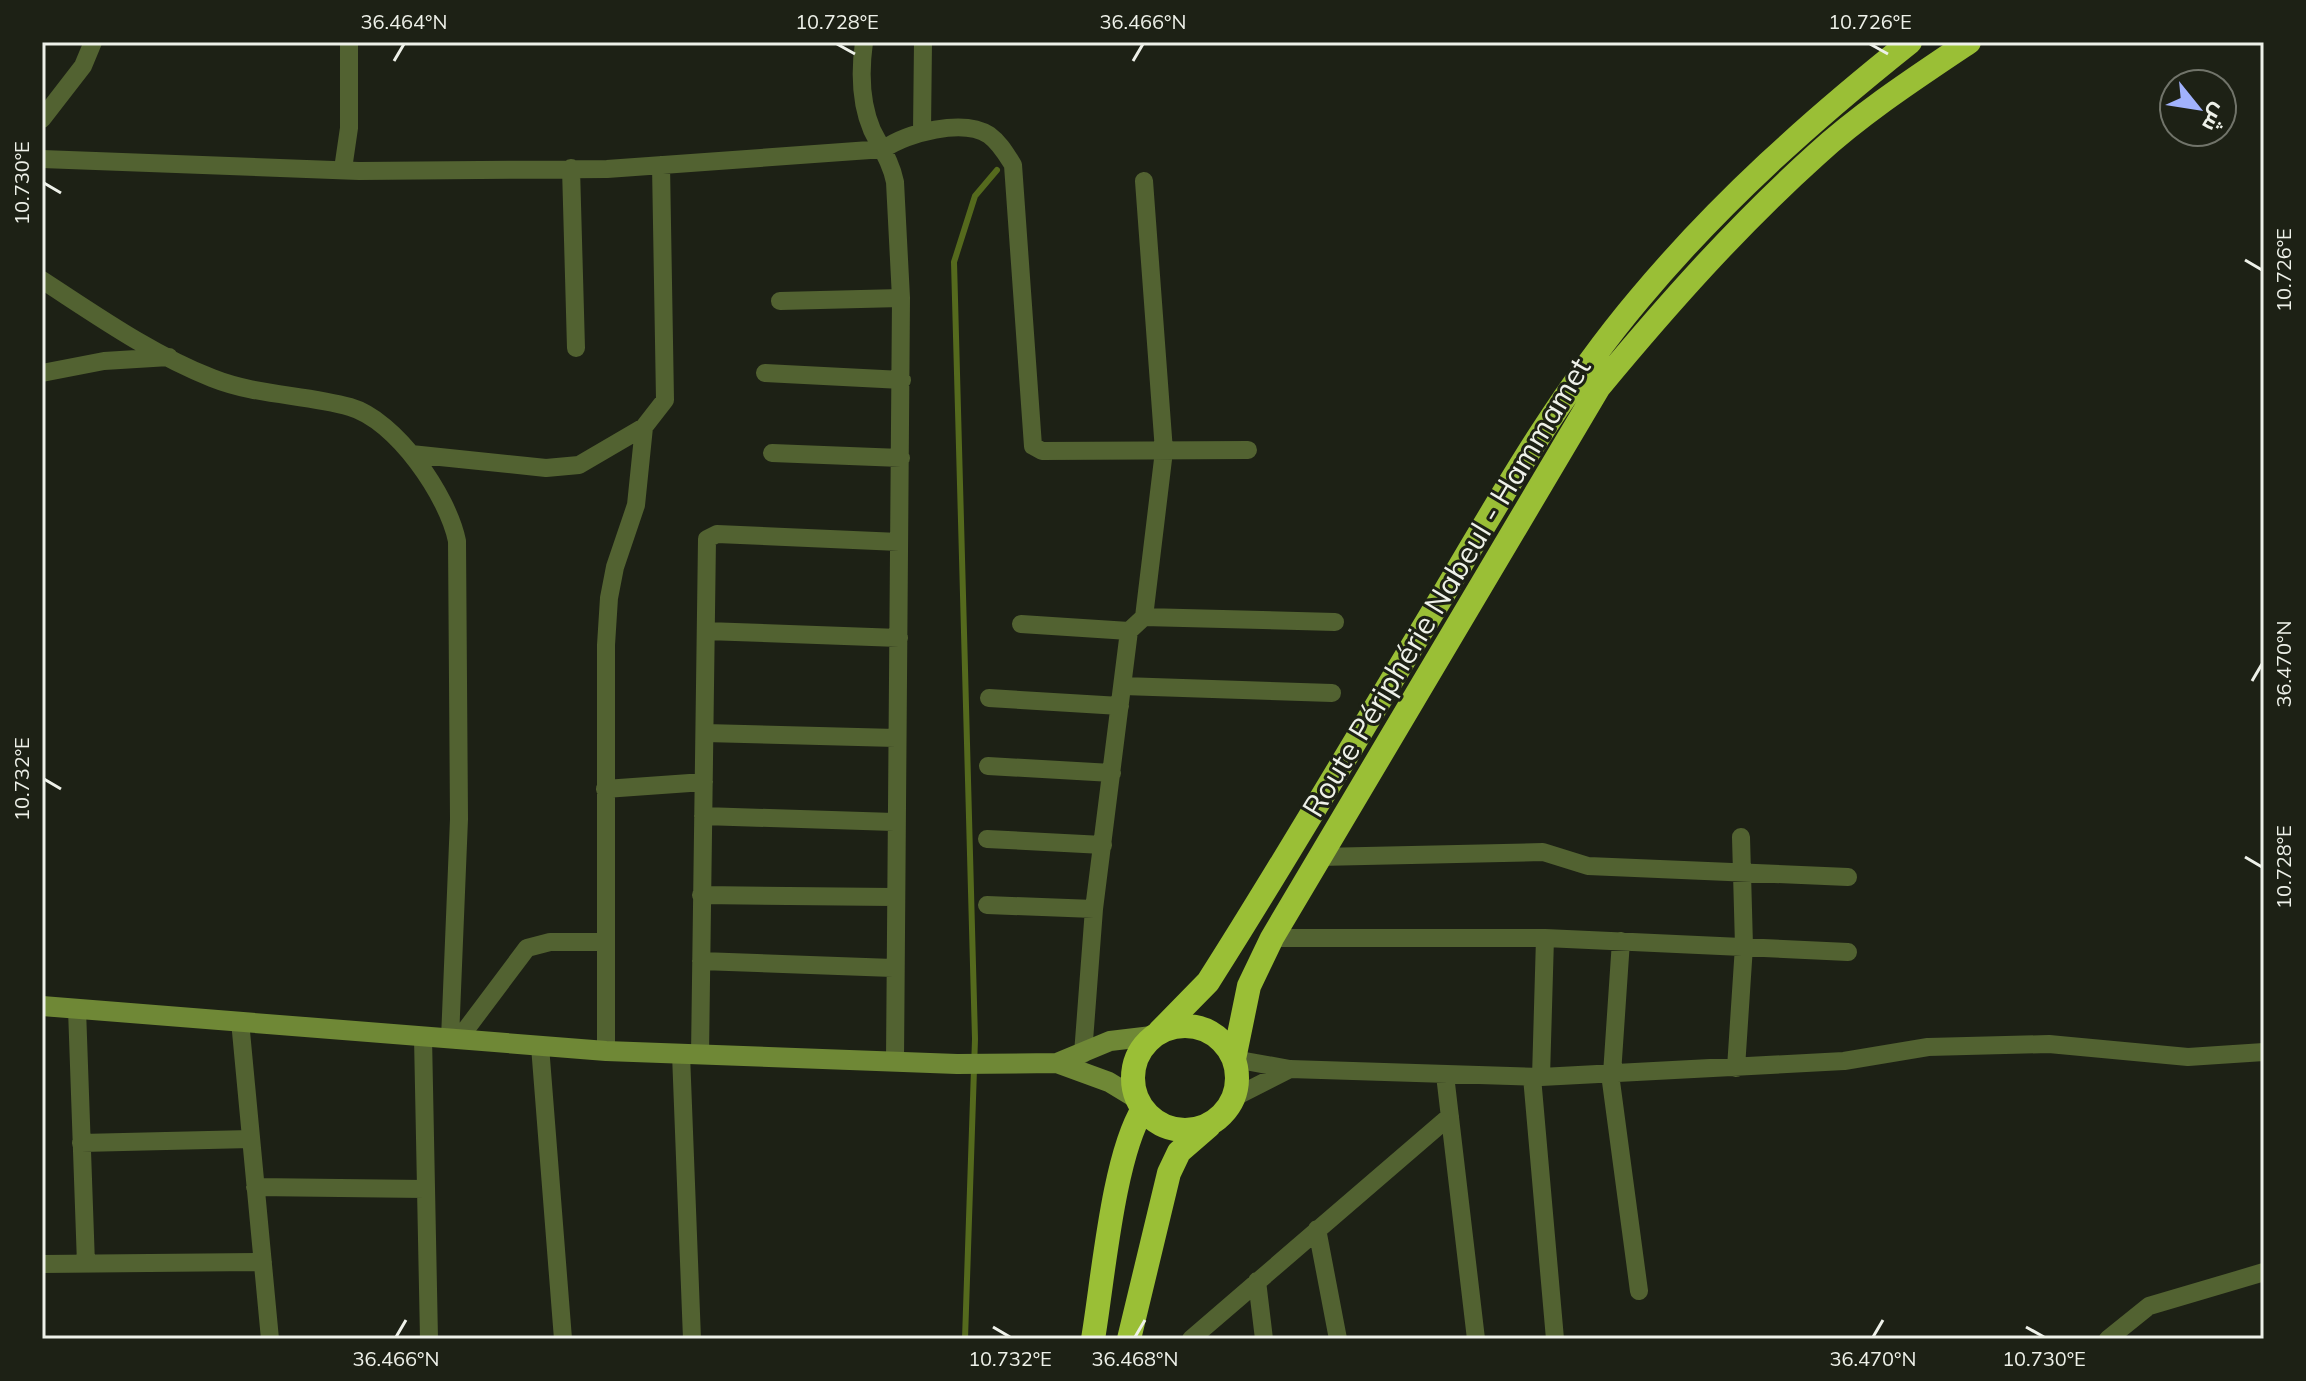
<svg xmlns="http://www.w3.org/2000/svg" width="2306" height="1381" font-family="Mulish,Cairo,sans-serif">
  <rect width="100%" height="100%" fill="#1d2115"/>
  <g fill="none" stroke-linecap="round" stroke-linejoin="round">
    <path stroke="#556a1d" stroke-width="6" d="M965,1339L975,1039L954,262L975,196L997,170"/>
    <path stroke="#526231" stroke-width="18" d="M864,42C860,71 860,102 872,130C881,148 891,162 895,182L901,298L895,1060
      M42,119L83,66L93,42
      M922,131L923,42
      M42,159L359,171L607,169L884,149C907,133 963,118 989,135C1000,143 1006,154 1013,165L1033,446L1042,451L1248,450
      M571,168L576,348
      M343,169L349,128V42
      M42,280C96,315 151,354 212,378C257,396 304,394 350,407C396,420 448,496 457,541L459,819L450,1039
      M780,301L901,298
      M42,373L104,361L169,357
      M765,373L902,380
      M772,453L901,458
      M411,454L546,468L579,465L644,427
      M1144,617L1335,622
      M1021,624L1129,631
      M706,631L899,638
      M1123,686L1332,693
      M989,698L1120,706
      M705,733L896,738
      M988,766L1112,773
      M605,789L704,782
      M703,816L894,822
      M987,839L1103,845
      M1319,857L1543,852L1588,866L1848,877
      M701,895L893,897
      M987,905L1094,909
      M1272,938H1545L1848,952
      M701,961L893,968
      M77,1009L86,1264
      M240,1021L270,1339
      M423,1037L429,1339
      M458,1040L527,948L550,942H606
      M540,1046L563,1339
      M606,1051V645L609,598L615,567L636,505L644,427L665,400L661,165
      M681,1054L692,1339
      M1083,1054L1094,909L1129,631L1144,617L1164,451L1144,181
      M700,1055L707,539L717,534L899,542
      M1234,1059L1290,1069L1541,1077L1844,1061L1928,1047L2049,1044L2188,1057L2264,1052
      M1736,1068L1744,946L1741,837
      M1610,1074L1639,1291
      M1612,1074L1621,941
      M1445,1075L1476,1339
      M1532,1077L1555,1339
      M1541,1077L1545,938
      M1233,1098L1290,1069
      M81,1143L251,1139
      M255,1187L425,1189
      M1317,1229L1338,1339
      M42,1264L263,1262
      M1257,1281L1264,1339
      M1191,1339L1450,1116
      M2108,1339L2149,1306L2264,1272"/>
    <path stroke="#6f8836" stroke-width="20" d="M42,1006L606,1051L957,1064L1057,1063L1110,1041L1152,1036
      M1057,1063L1109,1082L1137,1099"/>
    <path stroke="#9abf36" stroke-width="24" d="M1133 1078a52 52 0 1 1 104 0a52 52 0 1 1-104 0Z
      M1160,1031L1208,982C1289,855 1365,724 1443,595C1503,493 1563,389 1639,299C1720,202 1812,120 1910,42
      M1234,1059L1249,986L1272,938L1599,387C1667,305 1737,226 1816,155C1863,112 1917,77 1969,42
      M1093,1339C1103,1280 1113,1157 1143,1109
      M1129,1339L1169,1173L1179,1152L1209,1126"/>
  </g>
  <path fill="none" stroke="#eef1e9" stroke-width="3" d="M837,44L855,54M1870,44L1888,54M394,61L404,44M1133,61L1143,44M44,183L61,193M2245,260L2262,270M2252,681L2262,664M44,779L61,789M2245,857L2262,867M993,1327L1010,1337M2026,1327L2044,1337M396,1337L406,1320M1135,1337L1145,1320M1873,1337L1883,1320"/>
  <g text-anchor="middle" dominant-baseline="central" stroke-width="6" stroke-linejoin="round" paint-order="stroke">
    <g font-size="30" fill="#eef1e9" stroke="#1d2115">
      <text transform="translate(1446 587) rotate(-59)">Route Périphérie Nabeul - Hammamet</text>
    </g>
  </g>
  <rect width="2306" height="1381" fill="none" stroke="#1d2115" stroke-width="88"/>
  <g transform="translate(2198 108) rotate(120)"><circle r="38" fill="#1d2115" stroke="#71746a" stroke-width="2"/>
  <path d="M0-6L14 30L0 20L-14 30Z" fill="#a1b2fd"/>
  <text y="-12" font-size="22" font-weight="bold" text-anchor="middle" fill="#eef1e9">ش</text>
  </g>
  <rect x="44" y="44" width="2218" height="1293" fill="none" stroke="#eef1e9" stroke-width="3"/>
  <g font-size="20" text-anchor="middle" fill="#eef1e9">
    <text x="404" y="29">36.464°N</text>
    <text x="837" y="29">10.728°E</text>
    <text x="1143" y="29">36.466°N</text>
    <text x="1870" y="29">10.726°E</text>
    <text transform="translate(22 183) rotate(-90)" y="7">10.730°E</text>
    <text transform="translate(2284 270) rotate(-90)" y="7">10.726°E</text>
    <text transform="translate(2284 664) rotate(-90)" y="7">36.470°N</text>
    <text transform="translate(22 779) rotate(-90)" y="7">10.732°E</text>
    <text transform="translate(2284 867) rotate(-90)" y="7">10.728°E</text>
    <text x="396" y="1366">36.466°N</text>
    <text x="1010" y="1366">10.732°E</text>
    <text x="1135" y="1366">36.468°N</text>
    <text x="1873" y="1366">36.470°N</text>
    <text x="2044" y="1366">10.730°E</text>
  </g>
</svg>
